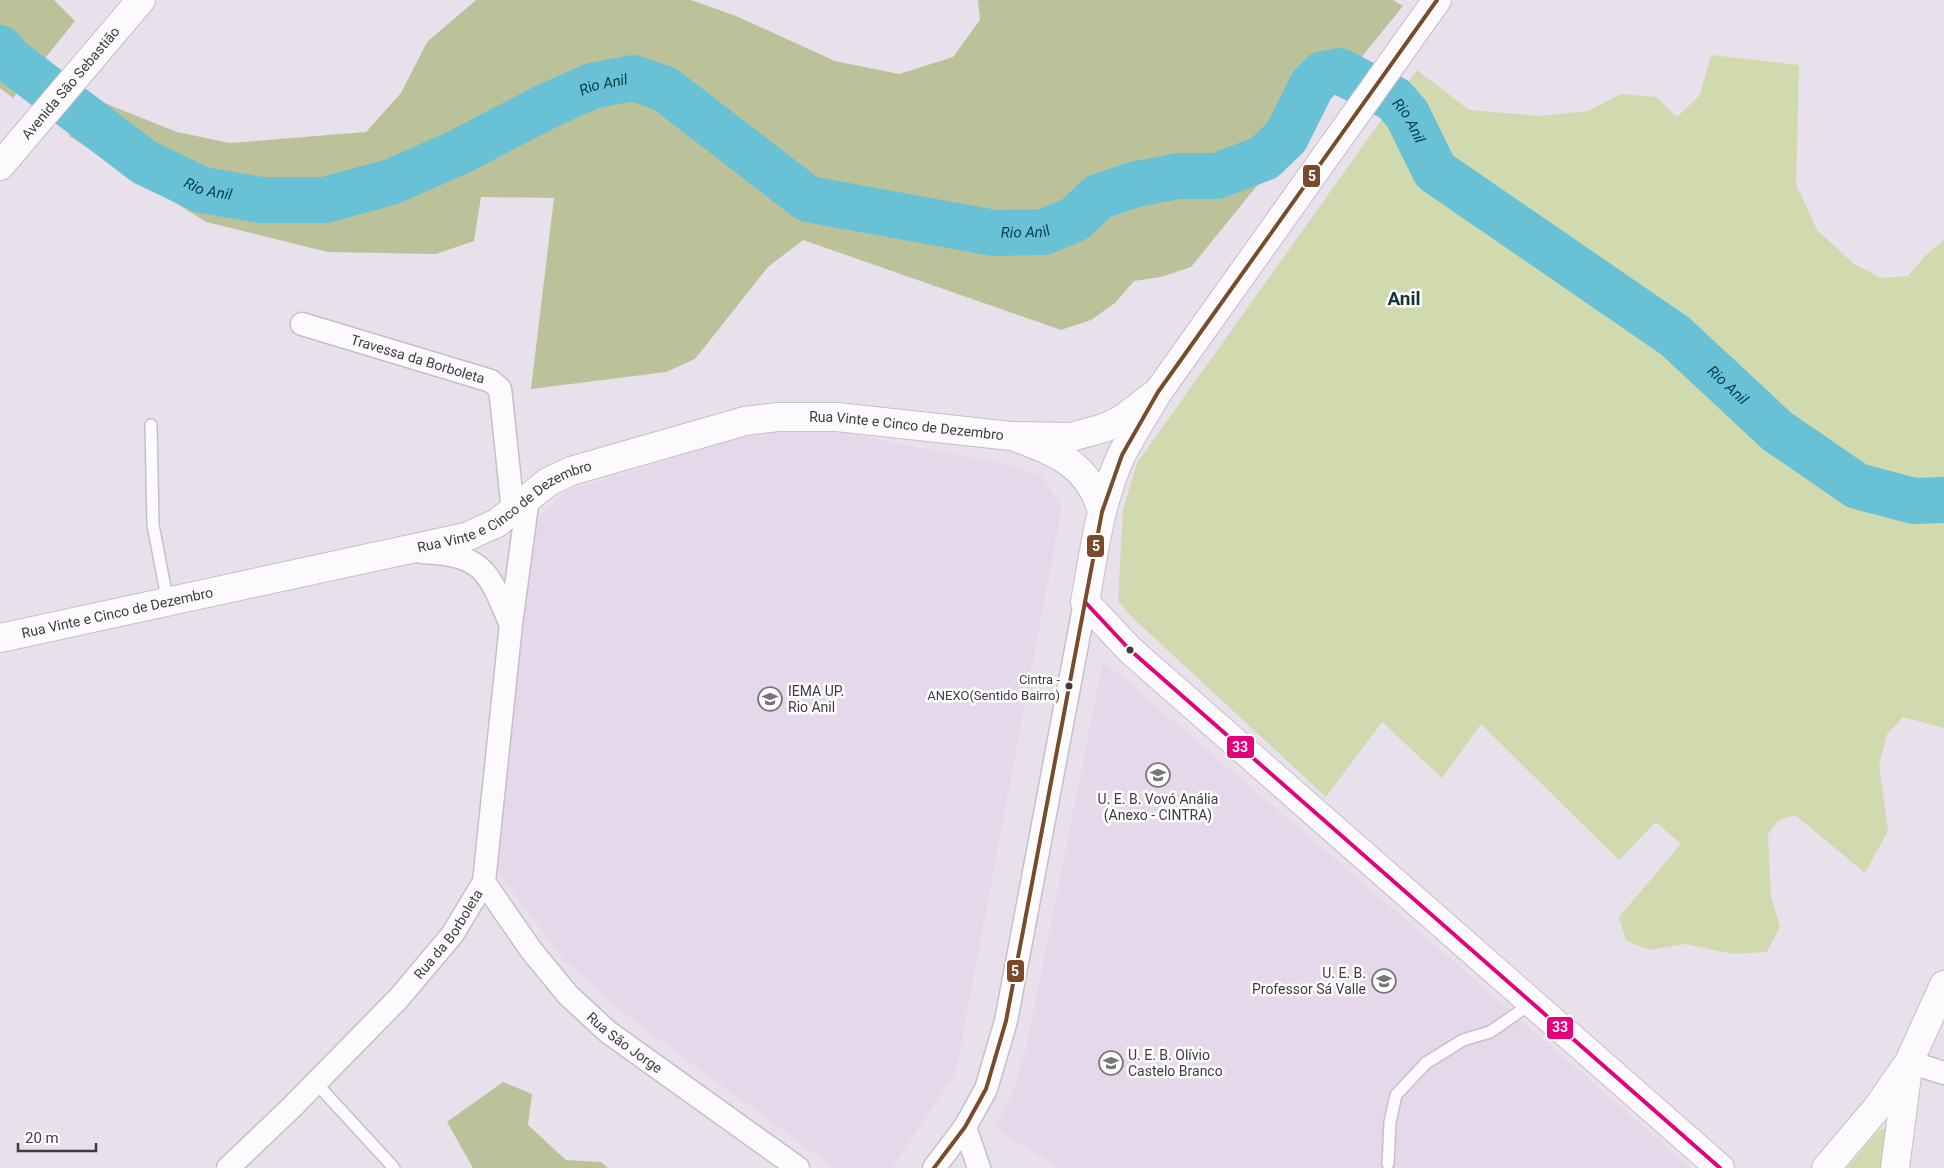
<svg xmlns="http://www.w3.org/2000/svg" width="1944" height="1168" font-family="Roboto,sans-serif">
  <rect width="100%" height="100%" fill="#e8e0eb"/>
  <path fill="#e6d8eb" d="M788,430L845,433L1009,465L1040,475L1062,507L956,1071L892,1168H834L629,1017L564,960L496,869L532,529L544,511L567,491L735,439Z
    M1103,661L1371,890L1691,1168H1059L996,1128L1013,1092L1025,1053Z"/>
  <path fill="#d1d9af" d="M1711,55L1799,65L1796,184L1817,230L1854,264L1881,278L1908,276L1925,256L1944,240V728L1903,717L1887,734L1879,765L1888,831L1865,873L1795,815L1778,821L1768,834L1771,896L1780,927L1767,952L1733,954L1685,944L1650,950L1626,941L1619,917L1681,844L1656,822L1619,860L1481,724L1442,778L1382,722L1326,797L1133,618L1118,601L1123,510L1137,463L1417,70L1469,110L1540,116L1588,111L1621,94L1656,97L1677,117L1700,95Z
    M1885,1129L1890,1133L1882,1168H1847L1879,1130Z"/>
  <path fill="#bbc299" d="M0,0H54L75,21L13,98L0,88Z
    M476,0H691L736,16L835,61L899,74L953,57L980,20L978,0H1393L1403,6L1191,267L1161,277L1134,281L1115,303L1091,320L1061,330L803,240L768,267L695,359L666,372L531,389L554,198L481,197L474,241L436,254L328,252L206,222L69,136L97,100L177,132L230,143L366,132L401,93L427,42Z
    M503,1082L532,1094L528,1125L566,1160L601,1162L608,1168H473L447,1122Z"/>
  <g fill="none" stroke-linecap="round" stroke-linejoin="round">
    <path stroke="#69c1d6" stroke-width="46" id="s1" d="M0,48L9,59L144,162L202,190L261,200H325L391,182L459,152L545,107L592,86L633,78L665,89L808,199L994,233L1044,232L1075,219L1098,197L1136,184L1179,176H1217L1264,158L1286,137L1312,85L1323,74L1339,71L1394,99L1407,114L1435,171L1675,336L1777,431L1857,486L1914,501L1944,500"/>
    <g stroke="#c5bfc7" stroke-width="14">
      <path id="service" d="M151,425L153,525L168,603
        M316,1083L394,1168
        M1388,1164L1390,1122L1396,1095L1426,1063L1463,1040L1490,1032L1532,1003"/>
    </g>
    <g stroke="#c5bfc7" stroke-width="25">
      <g id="minor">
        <path id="s2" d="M302,324L491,381L500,389L501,397L513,511"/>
        <path d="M422,552C483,555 488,570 510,623"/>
        <path id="s3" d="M484,882L531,950L568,995L608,1032L798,1168"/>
        <path d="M1909,1062L1944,1073"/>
        <path d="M965,1127L979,1168"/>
        <path id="s4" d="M228,1168L291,1108L398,999L452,935L484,882L511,624L528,498"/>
        <path d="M934,1168L965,1127L986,1089L1006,1021L1085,602"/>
      </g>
    </g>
    <g stroke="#c5bfc7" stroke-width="30">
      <path id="tertiary" d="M1158,392C1146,413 1132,434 1121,456C1100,502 1094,552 1085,602L1130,650L1720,1168
        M1015,437C1057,453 1090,465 1102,512
        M1826,1168L1877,1108L1909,1062L1944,985
        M1895,1168L1908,1068"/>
    </g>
    <g stroke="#c5bfc7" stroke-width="30">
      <g id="secondary">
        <path id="s5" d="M0,638L466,537L497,523L548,482L571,471L745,421L778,417H837L1011,436L1071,437L1104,428L1121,420L1158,392L1437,0"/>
      </g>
    </g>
    <g stroke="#c5bfc7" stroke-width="30">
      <g id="primary">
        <path id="s6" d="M0,166L141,0"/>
      </g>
    </g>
    <use href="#service" stroke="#fcfafc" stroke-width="11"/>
    <use href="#minor" stroke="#fcfafc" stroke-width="22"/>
    <use href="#tertiary" stroke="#fcfafc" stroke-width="28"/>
    <use href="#secondary" stroke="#fcfafc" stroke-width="28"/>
    <use href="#primary" stroke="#fcfafc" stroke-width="28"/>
    <g stroke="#fff" stroke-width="8">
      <path id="bus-1" d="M1085,602L1130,650L1720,1168"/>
    </g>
    <g stroke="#fff" stroke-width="8">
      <path id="bus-2" d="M934,1168L965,1127L986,1089L1006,1021L1102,512L1122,455L1158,392L1437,0"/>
    </g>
    <use href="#bus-1" stroke="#e5007d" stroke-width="4"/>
    <use href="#bus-2" stroke="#7a4b2a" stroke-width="4"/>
  </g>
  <defs>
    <g id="university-ring" transform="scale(1.25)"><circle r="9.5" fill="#fff" stroke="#7b747d" stroke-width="1.5"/><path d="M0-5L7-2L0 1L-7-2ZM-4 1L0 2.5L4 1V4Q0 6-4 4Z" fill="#7b747d"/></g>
    <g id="school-ring" transform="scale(1.25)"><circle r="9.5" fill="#fff" stroke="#7b747d" stroke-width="1.5"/><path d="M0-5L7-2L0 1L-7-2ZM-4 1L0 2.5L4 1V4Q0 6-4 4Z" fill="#7b747d"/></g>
  </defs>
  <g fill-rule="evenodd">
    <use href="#university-ring" x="770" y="699"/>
    <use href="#school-ring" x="1158" y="775"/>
    <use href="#school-ring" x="1384" y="981"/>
    <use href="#school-ring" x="1111" y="1063"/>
  </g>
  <g fill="#403a42" stroke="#fff" stroke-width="2">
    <circle cx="1130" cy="650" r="4.5"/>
    <circle cx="1069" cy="686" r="4.5"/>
  </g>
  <g text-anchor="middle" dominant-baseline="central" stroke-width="5" stroke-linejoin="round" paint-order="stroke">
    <g font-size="13" fill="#403a42" stroke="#fff" text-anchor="end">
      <text x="1060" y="679">Cintra -<tspan x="1060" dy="16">ANEXO(Sentido Bairro)</tspan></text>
    </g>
    <g font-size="14" fill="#403a42" stroke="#fff">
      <text stroke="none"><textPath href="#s6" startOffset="109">Avenida São Sebastião</textPath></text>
      <text stroke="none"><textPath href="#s2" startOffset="121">Travessa da Borboleta</textPath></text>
      <text stroke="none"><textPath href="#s5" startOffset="945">Rua Vinte e Cinco de Dezembro</textPath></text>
      <text stroke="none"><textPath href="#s5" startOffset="525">Rua Vinte e Cinco de Dezembro</textPath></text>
      <text stroke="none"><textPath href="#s5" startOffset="120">Rua Vinte e Cinco de Dezembro</textPath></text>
      <text stroke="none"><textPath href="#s4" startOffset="322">Rua da Borboleta</textPath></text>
      <text stroke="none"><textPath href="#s3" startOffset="215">Rua São Jorge</textPath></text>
    </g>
    <g font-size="14" fill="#403a42" stroke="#fff" text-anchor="start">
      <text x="788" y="691">IEMA UP.<tspan x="788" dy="16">Rio Anil</tspan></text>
      <text x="1158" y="799" text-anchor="middle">U. E. B. Vovó Anália<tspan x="1158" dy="16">(Anexo - CINTRA)</tspan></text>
      <text x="1366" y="973" text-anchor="end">U. E. B.<tspan x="1366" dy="16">Professor Sá Valle</tspan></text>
      <text x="1128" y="1055">U. E. B. Olívio<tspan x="1128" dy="16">Castelo Branco</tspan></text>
    </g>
    <g font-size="15" font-style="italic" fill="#06404a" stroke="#fff">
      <text stroke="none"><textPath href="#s1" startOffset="675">Rio Anil</textPath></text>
      <text stroke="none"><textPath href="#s1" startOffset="1605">Rio Anil</textPath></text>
      <text stroke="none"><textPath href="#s1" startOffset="254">Rio Anil</textPath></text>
      <text stroke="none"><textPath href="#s1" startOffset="1140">Rio Anil</textPath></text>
      <text stroke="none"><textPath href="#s1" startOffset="2025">Rio Anil</textPath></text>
    </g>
    <g font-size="19" font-weight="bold" fill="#143631" stroke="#fff">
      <text x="1404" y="298">Anil</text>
    </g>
  </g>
  <g stroke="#fff" stroke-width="2">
    <rect x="1302" y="164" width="19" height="24" rx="5" fill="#7a4b2a"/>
    <rect x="1086" y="534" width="19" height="24" rx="5" fill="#7a4b2a"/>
    <rect x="1226" y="735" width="29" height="24" rx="5" fill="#e5007d"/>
    <rect x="1006" y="959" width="19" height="24" rx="5" fill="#7a4b2a"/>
    <rect x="1546" y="1016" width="28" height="24" rx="5" fill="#e5007d"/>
  </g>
  <g font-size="14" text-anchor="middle" font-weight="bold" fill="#fff">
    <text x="1312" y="181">5</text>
    <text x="1096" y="551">5</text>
    <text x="1240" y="752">33</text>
    <text x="1015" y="976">5</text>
    <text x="1560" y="1032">33</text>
  </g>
  <path d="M18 1143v8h78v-8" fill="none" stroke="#403a42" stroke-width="2.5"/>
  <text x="25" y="1143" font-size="15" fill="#403a42" stroke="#ffffff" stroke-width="4" paint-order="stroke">20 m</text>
</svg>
